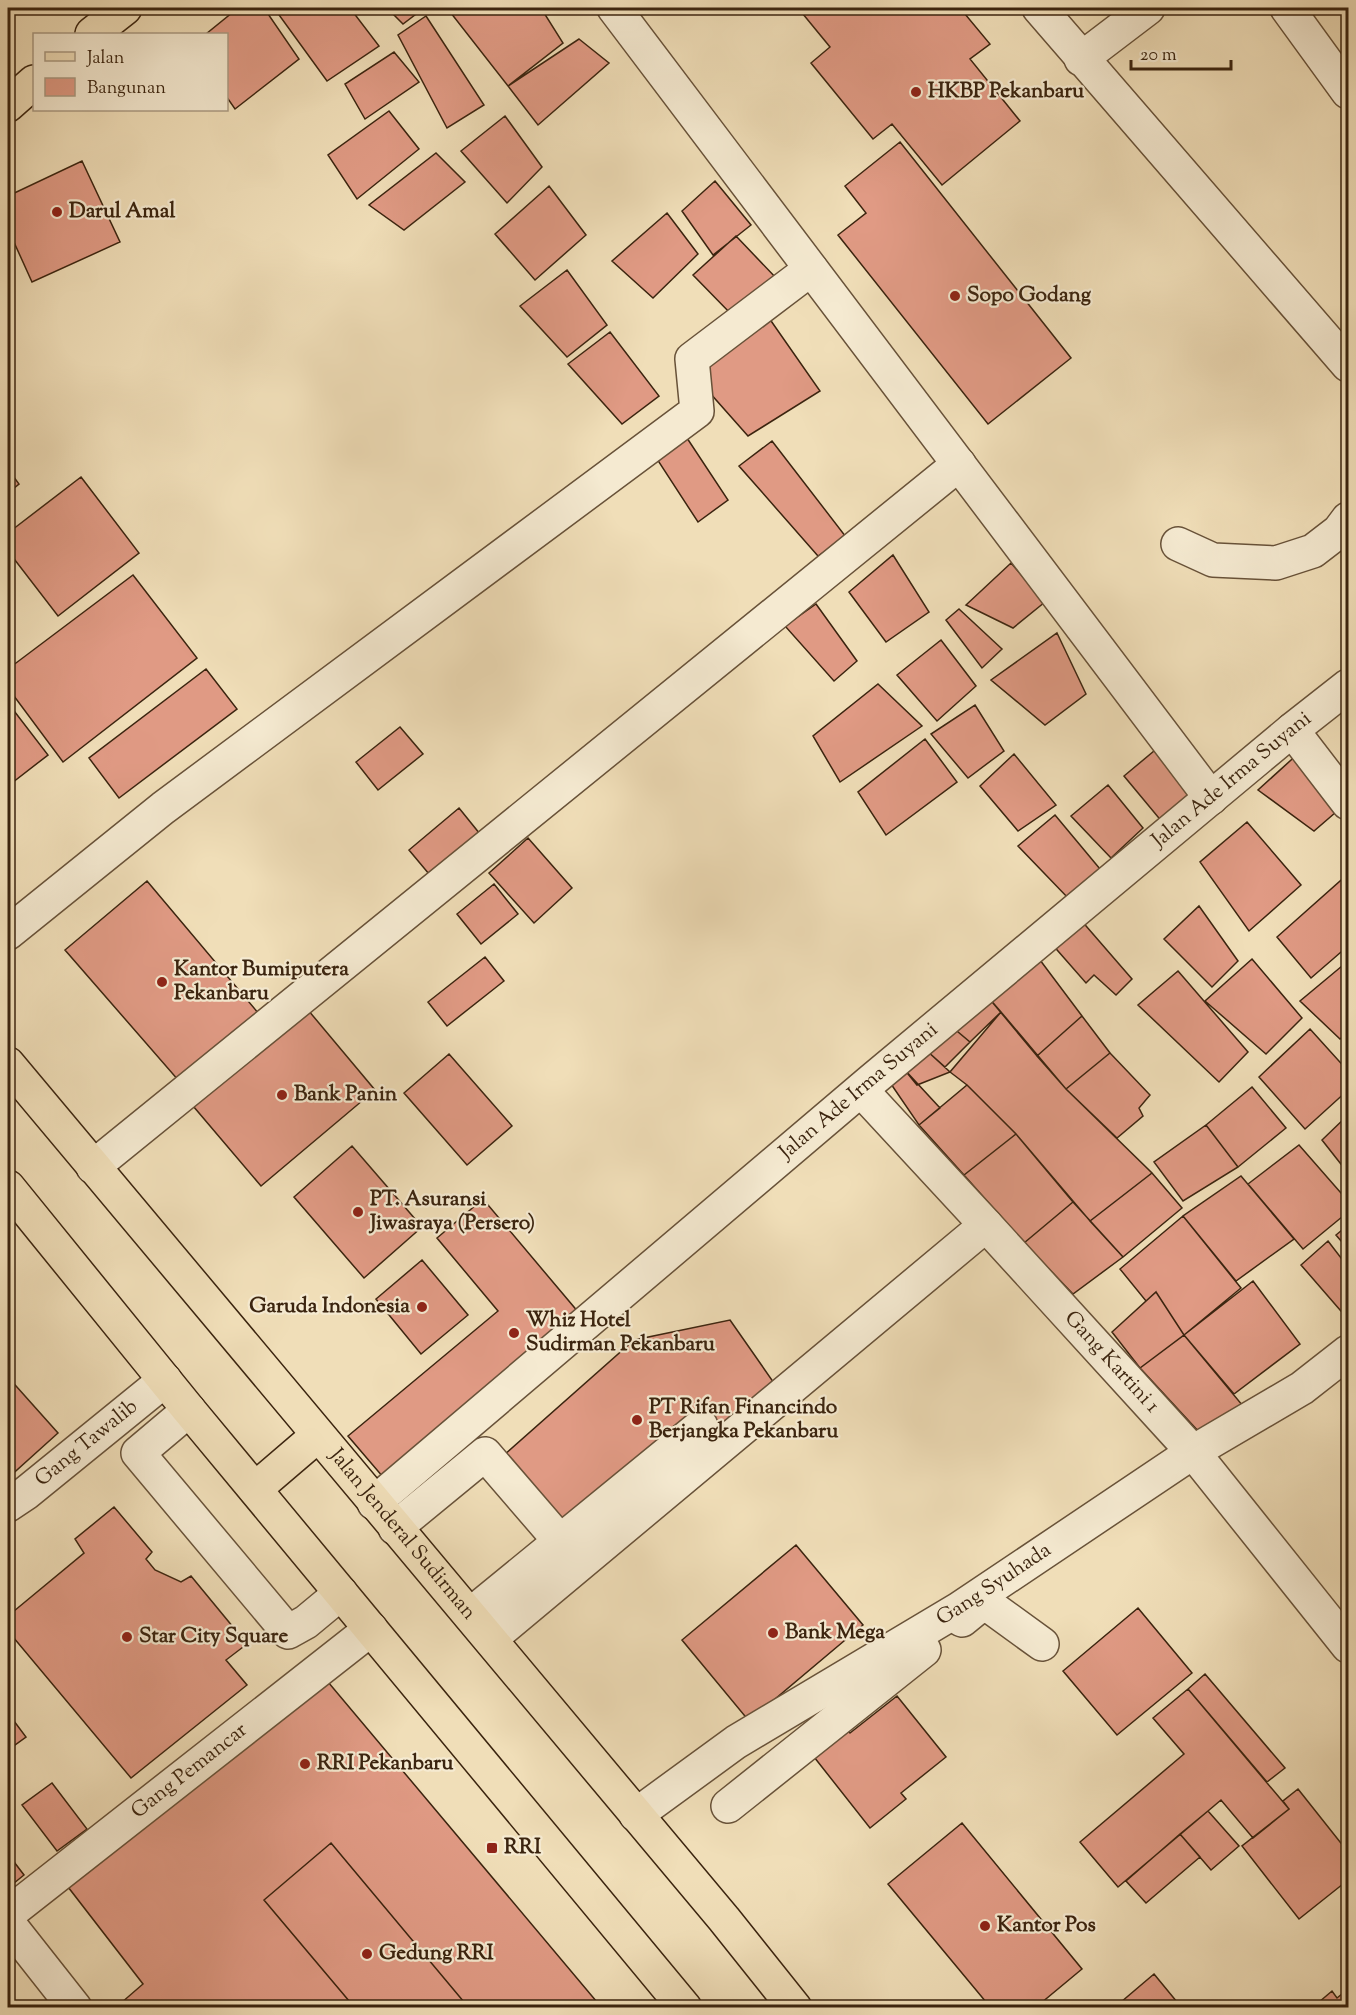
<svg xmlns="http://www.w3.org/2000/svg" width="1356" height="2015" font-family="'Sorts Mill Goudy',serif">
  <rect width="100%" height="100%" fill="#f0deb8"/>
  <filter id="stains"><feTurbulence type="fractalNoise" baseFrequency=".00333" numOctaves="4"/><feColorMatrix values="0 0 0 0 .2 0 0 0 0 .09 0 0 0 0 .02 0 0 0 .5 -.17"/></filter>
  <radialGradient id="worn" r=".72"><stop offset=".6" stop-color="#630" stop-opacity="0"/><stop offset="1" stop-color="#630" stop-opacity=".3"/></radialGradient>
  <path fill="#e09a84" stroke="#3b240f" stroke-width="1.5" d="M238,8H264L299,59L235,109L226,96V34H206Z
    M274,8H350L379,46L327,81Z
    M387,8H424L403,24Z
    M447,8H541L563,43L508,86Z
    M798,8H960L990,44L970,59L1020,121L942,185L892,124L873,139L811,63L830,47Z
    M426,16L484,105L447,128L398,35Z
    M579,39L609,63L538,125L508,86Z
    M394,52L419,82L365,119L345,84Z
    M389,111L419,149L357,199L328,155Z
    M505,116L542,167L507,203L461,151Z
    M900,142L1071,358L988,424L838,235L866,213L845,186Z
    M436,153L465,182L404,230L369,205Z
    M82,161L120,242L32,282L8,229V196Z
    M715,181L751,225L713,255L682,211Z
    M549,186L586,235L535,280L495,234Z
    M667,213L698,254L653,298L612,261Z
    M736,236L777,279L733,316L693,275Z
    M567,270L607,325L567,357L520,306Z
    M769,318L820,391L748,436L694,375Z
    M610,332L659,396L622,424L568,364Z
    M683,432L728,500L698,522L655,456Z
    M772,441L846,537L818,556L739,466Z
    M8,469L19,484L8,493Z
    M81,477L139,553L58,616L8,551V533Z
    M893,555L929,612L886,642L849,592Z
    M1011,563L1045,602L1013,628L966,605Z
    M133,575L197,658L63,762L8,688V669Z
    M816,604L857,661L834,681L785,626Z
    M959,609L1002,649L982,668L946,620Z
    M1057,633L1086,694L1045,725L991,680Z
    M941,640L976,686L937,721L897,675Z
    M206,669L237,709L119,798L89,758Z
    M878,684L922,726L840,782L813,736Z
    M8,703L48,755L8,786Z
    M975,705L1004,751L968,778L931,734Z
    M400,727L423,754L378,790L356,762Z
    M925,739L957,782L886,835L858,792Z
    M1160,746L1199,793L1163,823L1124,776Z
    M1301,751L1343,806L1314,831L1258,790Z
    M1014,754L1056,805L1018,831L980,786Z
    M1108,785L1143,828L1111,858L1071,816Z
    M459,808L484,839L434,880L409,850Z
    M1055,815L1100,869L1069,899L1018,846Z
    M1247,822L1301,885L1249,931L1200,862Z
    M528,838L572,888L534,923L489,873Z
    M1348,874V946L1311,978L1277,937Z
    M147,881L259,1014L179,1081L65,950Z
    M494,884L518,914L481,944L457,914Z
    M1199,906L1238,961L1212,987L1164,939Z
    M1080,919L1132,979L1116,995L1094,975L1086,983L1051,943Z
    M1037,956L1082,1016L1037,1056L988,997Z
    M485,957L504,981L447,1026L428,1002Z
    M1252,959L1302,1018L1266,1054L1205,1001Z
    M1348,961V1032L1340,1039L1300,1001Z
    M1178,971L1248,1052L1219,1082L1138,1005Z
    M988,997L1001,1012L970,1042L951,1026Z
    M303,1004L375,1090L261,1186L188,1100Z
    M1001,1012L1066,1089L1152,1173L1090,1221L1016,1134L967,1085L950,1072Z
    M1082,1016L1110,1053L1066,1089L1037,1056Z
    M951,1026L970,1042L945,1067L926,1050Z
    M1310,1029L1348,1071V1090L1305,1129L1259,1077Z
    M926,1050L950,1072L917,1085L904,1069Z
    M1110,1053L1150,1095L1139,1108L1143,1116L1117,1138L1066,1089Z
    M449,1054L512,1126L467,1165L404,1093Z
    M904,1069L940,1108L919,1125L891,1084Z
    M967,1085L1016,1134L964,1175L919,1125Z
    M1252,1087L1286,1128L1238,1167L1206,1125Z
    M1348,1115V1173L1322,1140Z
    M1206,1125L1238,1167L1183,1201L1154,1162Z
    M1016,1134L1073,1202L1024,1243L964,1175Z
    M1299,1145L1348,1201V1212L1303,1249L1248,1184Z
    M352,1146L422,1227L364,1278L294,1197Z
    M1152,1173L1182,1208L1123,1257L1090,1221Z
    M1241,1176L1294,1239L1236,1281L1183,1216Z
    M483,1199L579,1313L383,1477L348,1436L498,1311L437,1238Z
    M1073,1202L1123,1257L1073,1294L1024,1243Z
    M1183,1216L1241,1288L1184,1335L1156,1292L1146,1301L1120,1269Z
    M1348,1225V1249L1336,1235Z
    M1328,1241L1348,1267L1347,1318L1301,1265Z
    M422,1260L468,1315L421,1354L376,1299Z
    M1253,1281L1300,1344L1234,1394L1184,1335Z
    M1156,1292L1184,1335L1140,1368L1112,1332Z
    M730,1320L774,1383L582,1539L503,1456L634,1340Z
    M1184,1335L1243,1406L1200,1433L1140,1368Z
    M8,1377L58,1433L8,1478Z
    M114,1507L152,1552L146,1559L155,1570L181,1582L191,1576L247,1644L226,1660L247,1685L131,1778L8,1631V1616L84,1553L75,1539Z
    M796,1545L863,1625L749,1721L682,1640Z
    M1138,1608L1192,1673L1117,1735L1063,1671Z
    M1205,1674L1285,1768L1267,1782L1188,1689Z
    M323,1676L602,2008H469L331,1843L264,1900L355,2008H125L121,2003L143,1984L65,1883Z
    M323,1676L602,2008H125L121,2003L143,1984L65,1883Z
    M1188,1689L1289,1809L1253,1838L1221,1800L1118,1887L1080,1842L1184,1754L1153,1718Z
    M897,1696L946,1757L901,1793L906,1799L870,1828L807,1748L841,1721L850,1733Z
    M8,1713L26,1737L8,1750Z
    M52,1783L87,1829L57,1851L22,1805Z
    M1298,1789L1348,1852V1880L1299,1919L1242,1846L1289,1809L1283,1801Z
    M1208,1811L1239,1846L1211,1870L1180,1834Z
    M962,1823L1082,1969L1035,2008H991L888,1884Z
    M1180,1834L1200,1857L1146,1903L1126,1881Z
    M331,1843L469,2008H355L264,1900Z
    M8,1854L24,1875L8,1888Z
    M1154,1974L1182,2008H1114Z
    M1348,1989V2008H1312L1332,1991L1337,1998Z"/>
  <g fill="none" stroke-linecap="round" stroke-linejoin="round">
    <g stroke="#685239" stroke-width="36">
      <g id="minor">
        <path d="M614,8L1211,798"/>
        <path d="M1039,8L1348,365"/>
        <path d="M1287,8L1348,92"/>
        <path d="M1081,59L1148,8"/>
        <path d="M1178,544L1213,560L1276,563L1313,551L1339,531L1348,519"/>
        <path d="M1292,730L1348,803"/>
        <path d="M8,933L163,808L697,411L692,359L811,269"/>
        <path id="s1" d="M861,1090L986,1225L1193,1452L1348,1646"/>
        <path d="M93,1167L959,464"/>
        <path d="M189,1410L138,1453L288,1632L306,1622L341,1593"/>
        <path id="s2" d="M374,1503L871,1081L1292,730L1348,686"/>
        <path id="s3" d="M8,1505L26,1493L165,1380"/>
        <path d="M395,1528L485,1454L560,1541"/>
        <path d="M470,1615L701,1426"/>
        <path d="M962,1620L984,1602L1042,1644"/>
        <path d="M490,1639L986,1225"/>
        <path d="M728,1806L924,1650"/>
        <path id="s4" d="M636,1815L736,1742L959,1609L1193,1452L1302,1388L1348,1352"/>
        <path id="s5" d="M8,1914L371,1629"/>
        <path d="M8,1923L75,2008"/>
      </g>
    </g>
    <g stroke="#3b240f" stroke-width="36">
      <g id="major">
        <path d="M92,34L125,8"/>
        <path d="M8,105L34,82"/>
        <path id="s6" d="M8,1064L724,1919L795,2008"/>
        <path d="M8,1187L189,1410L685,2008"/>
        <path d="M255,1489L317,1436"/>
      </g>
    </g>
    <use href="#minor" stroke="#f5ead1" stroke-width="33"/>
    <use href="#major" stroke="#f0deb8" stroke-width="33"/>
  </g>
  <g fill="#8f2418" stroke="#f5ead1" stroke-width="2">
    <circle cx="916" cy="92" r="6"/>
    <circle cx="57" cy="212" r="6"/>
    <circle cx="955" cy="296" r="6"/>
    <circle cx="162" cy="982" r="6"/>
    <circle cx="282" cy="1095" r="6"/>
    <circle cx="358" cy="1212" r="6"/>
    <circle cx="422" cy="1307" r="6"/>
    <circle cx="514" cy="1333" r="6"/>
    <circle cx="637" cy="1420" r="6"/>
    <circle cx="773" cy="1633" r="6"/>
    <circle cx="127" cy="1637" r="6"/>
    <circle cx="305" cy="1764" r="6"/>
    <rect x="486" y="1842" width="12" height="12" rx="3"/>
    <circle cx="985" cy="1926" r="6"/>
    <circle cx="367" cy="1954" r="6"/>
  </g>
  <g text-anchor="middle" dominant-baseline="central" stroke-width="4.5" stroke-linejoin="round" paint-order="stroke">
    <g font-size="21" font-weight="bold" fill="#3b240f" stroke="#f5ead1" text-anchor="start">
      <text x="928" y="92">HKBP Pekanbaru</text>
      <text x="69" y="212">Darul Amal</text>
      <text x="967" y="296">Sopo Godang</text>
      <text x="174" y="970">Kantor Bumiputera<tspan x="174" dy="24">Pekanbaru</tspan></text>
      <text x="294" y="1095">Bank Panin</text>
      <text x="370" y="1200">PT. Asuransi<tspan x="370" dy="24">Jiwasraya (Persero)</tspan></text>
      <text x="410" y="1307" text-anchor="end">Garuda Indonesia</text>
      <text x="526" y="1321">Whiz Hotel<tspan x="526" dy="24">Sudirman Pekanbaru</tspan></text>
      <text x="649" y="1408">PT Rifan Financindo<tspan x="649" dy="24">Berjangka Pekanbaru</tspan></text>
      <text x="785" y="1633">Bank Mega</text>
      <text x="139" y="1637">Star City Square</text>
      <text x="317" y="1764">RRI Pekanbaru</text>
      <text x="504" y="1848">RRI</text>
      <text x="997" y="1926">Kantor Pos</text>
      <text x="379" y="1954">Gedung RRI</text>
    </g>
    <g font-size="21" fill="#3b240f" stroke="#f5ead1">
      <text stroke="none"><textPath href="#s2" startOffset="1122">Jalan Ade Irma Suyani</textPath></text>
      <text stroke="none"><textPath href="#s2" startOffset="636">Jalan Ade Irma Suyani</textPath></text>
      <text stroke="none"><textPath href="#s1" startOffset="370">Gang Kartini 1</textPath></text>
      <text stroke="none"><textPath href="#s3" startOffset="100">Gang Tawalib</textPath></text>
      <text stroke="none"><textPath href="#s6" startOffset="614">Jalan Jenderal Sudirman</textPath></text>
      <text stroke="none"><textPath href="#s4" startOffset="426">Gang Syuhada</textPath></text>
      <text stroke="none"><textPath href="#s5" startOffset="231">Gang Pemancar</textPath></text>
    </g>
  </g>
  <rect width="1356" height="2015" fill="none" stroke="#f0deb8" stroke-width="30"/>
  <rect x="9" y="9" width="1338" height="1997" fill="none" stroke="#3b240f" stroke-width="3"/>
  <rect x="15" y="15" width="1326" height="1985" fill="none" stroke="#3b240f" stroke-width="1.5"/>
  <rect x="33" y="33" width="195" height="78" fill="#f5ead1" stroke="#ab9b83" stroke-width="1.5"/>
  <rect x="45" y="52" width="30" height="9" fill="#f0deb8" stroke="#ab9b83" stroke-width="1.5"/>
  <text x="87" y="63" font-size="18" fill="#3b240f">Jalan</text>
  <rect x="45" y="78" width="30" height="18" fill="#e09a84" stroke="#ab9b83" stroke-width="1.5"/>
  <text x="87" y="93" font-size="18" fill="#3b240f">Bangunan</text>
  <path d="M1131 60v9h100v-9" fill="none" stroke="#3b240f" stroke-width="3"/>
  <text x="1140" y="60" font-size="18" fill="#3b240f" stroke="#f5ead1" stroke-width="4.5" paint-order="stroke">20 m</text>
  <rect width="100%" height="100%" filter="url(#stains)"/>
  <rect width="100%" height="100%" fill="url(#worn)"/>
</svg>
